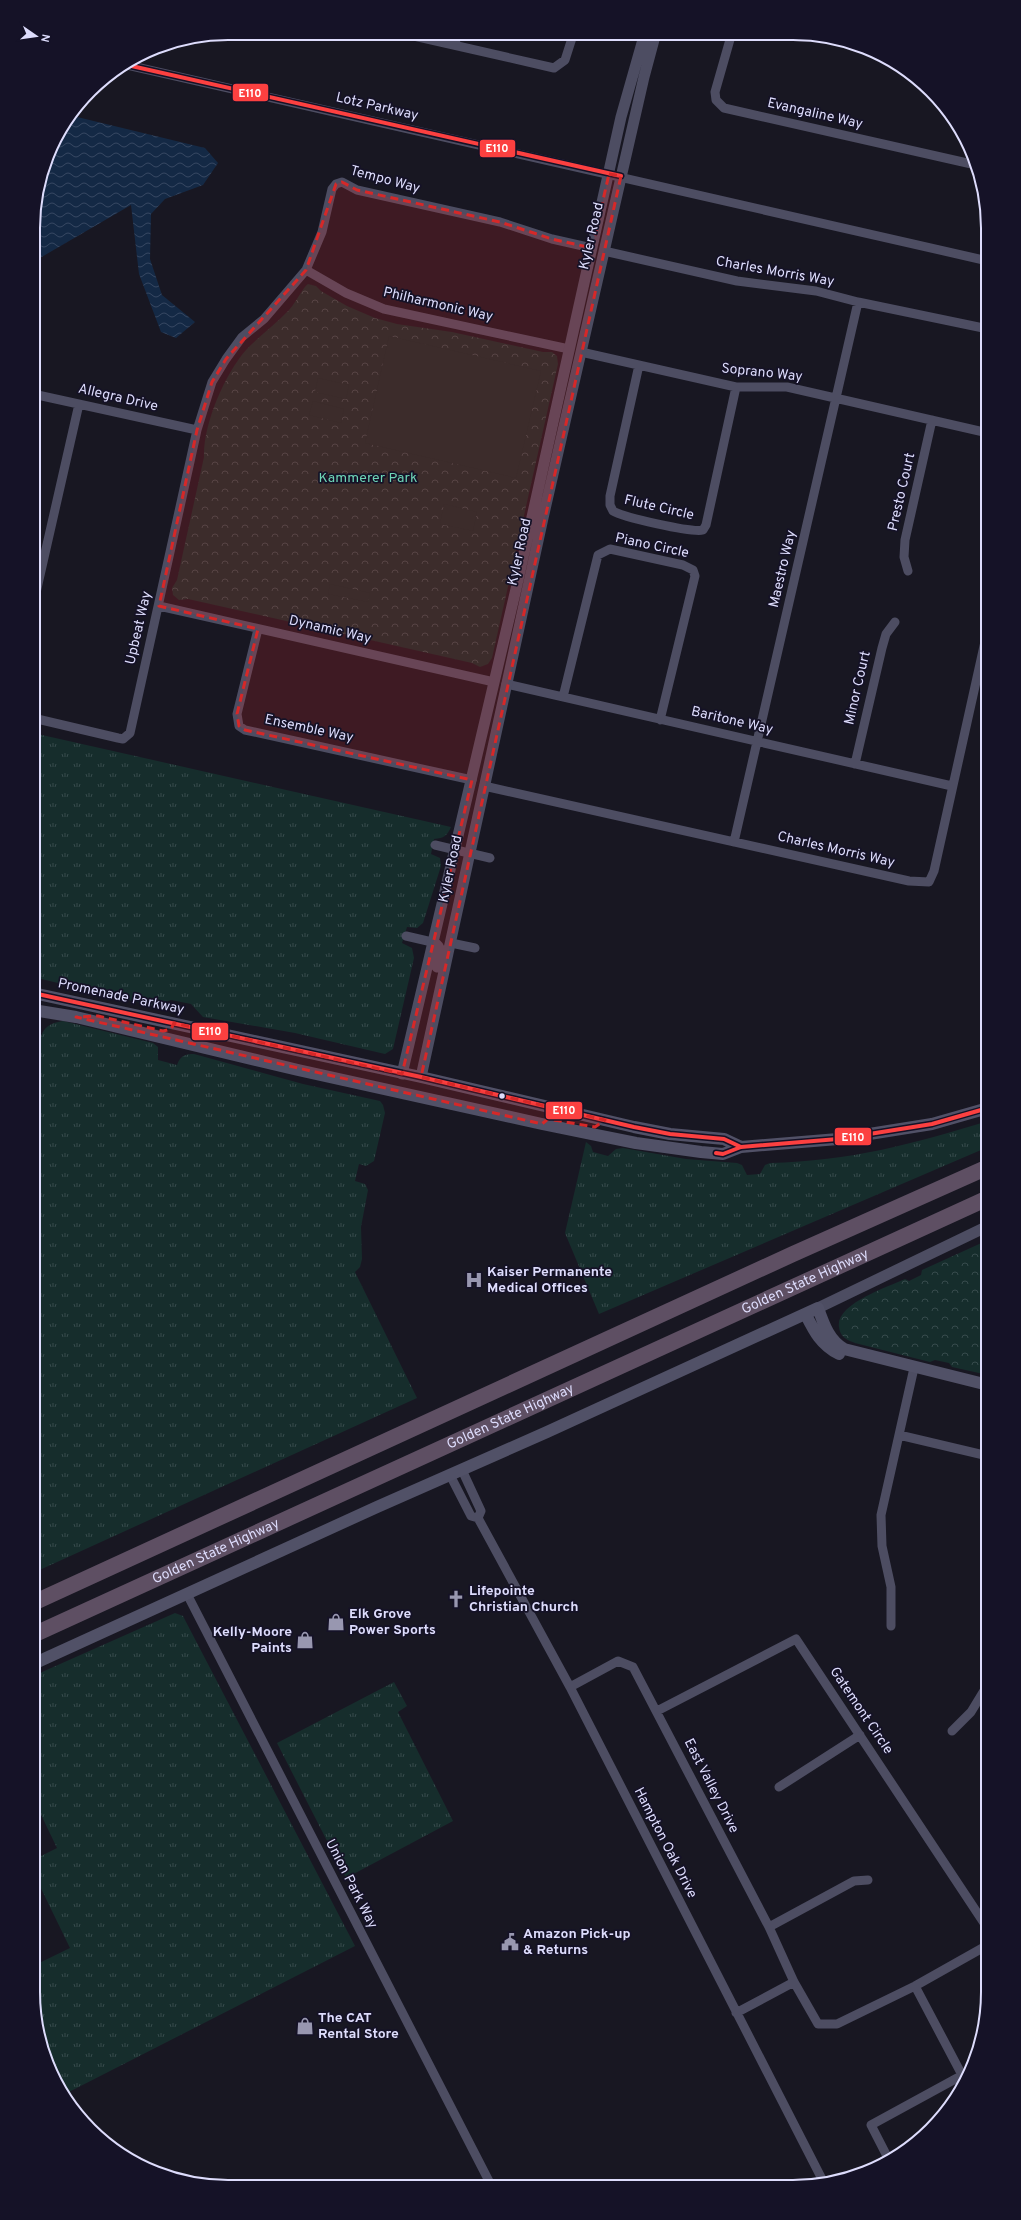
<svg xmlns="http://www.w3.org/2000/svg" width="1021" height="2220" font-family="Overpass,sans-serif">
  <defs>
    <pattern id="grass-tufts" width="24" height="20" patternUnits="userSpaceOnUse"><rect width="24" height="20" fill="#162d2c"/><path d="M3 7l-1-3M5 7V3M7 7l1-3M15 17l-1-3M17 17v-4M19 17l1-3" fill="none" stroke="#374b4c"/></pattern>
    <pattern id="park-crowns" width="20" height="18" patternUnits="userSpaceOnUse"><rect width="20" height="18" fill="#162d2c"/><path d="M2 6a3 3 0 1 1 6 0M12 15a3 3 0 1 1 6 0" fill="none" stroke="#374b4c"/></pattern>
    <pattern id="water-waves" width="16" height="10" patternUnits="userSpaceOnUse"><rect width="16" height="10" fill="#142945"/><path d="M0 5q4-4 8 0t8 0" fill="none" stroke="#364761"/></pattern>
  </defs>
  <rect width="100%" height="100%" fill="#181722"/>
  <path fill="url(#grass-tufts)" d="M33,733L451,827C447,836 444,838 434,839L431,854L440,858L441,866L423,923L417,928L407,927L402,943L412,948L414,958L393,1049L385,1054L295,1033L203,1017L191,1004L171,1000L154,1006L33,977Z
    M63,1021L153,1043L158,1047V1060L177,1065C180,1056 185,1054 194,1054L303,1084L380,1101L383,1105L385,1113L374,1161L366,1166L359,1164L355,1181L365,1184L368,1190L361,1227L362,1259L360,1267L355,1272L417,1398L33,1573V1434L40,1379L41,1337L33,1270V1062C43,1042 35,1025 63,1021Z
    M988,1121V1147L599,1314L565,1233L586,1142L591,1146L593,1152L608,1156L616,1149L623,1148L686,1159L737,1163L742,1165L747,1175L760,1174L765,1165L770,1163C850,1161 913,1144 988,1121Z
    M175,1613L183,1616L185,1620L355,1946L63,2095L59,2090L40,2043L33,1992V1966L70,1948L33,1872V1860L57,1848L33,1798V1676Z
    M394,1682L407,1706L398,1712L453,1821L346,1878L277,1743Z"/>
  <path fill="url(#park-crowns)" d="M308,284L316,286L321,291L347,306L375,318L397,324L452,332L543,352H552L557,356L558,364L492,658L488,664L480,667L472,663L188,599L179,600L173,595L172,588L177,580L204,457C203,425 224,375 246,350C259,336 275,325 289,310C295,304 303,287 308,284Z
    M988,1240V1375L952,1367L949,1363L935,1360L930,1362L855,1343C847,1340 840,1337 839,1327C835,1304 888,1287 905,1279L909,1281L921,1275L922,1270Z"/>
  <path fill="#162d2c" d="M389,336L541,371L516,478L365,443Z
    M318,378L349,385L346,399L315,392Z
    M313,401L344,409L341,423L309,415Z
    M444,504L477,512L473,531L440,524Z
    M330,584L370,593L368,602L328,594Z"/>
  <path fill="url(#water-waves)" d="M73,116L205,148L218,163L203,185L165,199L151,214L150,259L162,295L195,322L176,338L161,332L139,274L131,205L33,262V215L53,142Z"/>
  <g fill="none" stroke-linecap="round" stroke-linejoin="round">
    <path stroke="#4d4d62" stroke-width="9" d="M405,34L554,68L565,60L573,35
      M731,36L715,92L716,100L724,108L976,165
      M455,45L457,34
      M127,65L988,261
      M604,251L737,281L816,291L858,302L988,329
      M306,270L346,293L384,309L569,349
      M581,352L736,387H787L988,433
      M639,365L610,496V505L613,511C622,517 692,533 703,530L706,525L736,387
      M33,394L197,430
      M908,571L904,557L905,540L932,420
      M33,606L79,404
      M159,606L494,682
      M258,629L237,714L239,726L245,730L472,780
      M506,684L952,786
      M563,697L598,555L610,549L683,565L693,570L695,576L660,720
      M33,718L118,738L123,739L130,733L197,430L212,382L226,359L242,337L264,319L306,270L322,232L332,189L336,184L342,182L357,190L500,222L552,239L592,248
      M855,764L882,648L886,634L895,622
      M484,786L909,881L929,882L934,871L988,628
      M734,842L858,302
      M435,845L490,858
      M406,936L432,942
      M451,943L475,948
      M899,1435L988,1456
      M462,1470L481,1511L478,1518
      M450,1475L471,1516L478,1518L570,1687L824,2183
      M187,1594L491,2185
      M891,1626V1587L882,1546L881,1515L914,1368
      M570,1687L618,1661L633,1667L769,1927L794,1982L818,2024H837L915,1986L986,1946L988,1936
      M657,1711L796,1639L988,1929
      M952,1731L971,1712L988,1684
      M779,1787L860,1735
      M769,1927L854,1881L868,1880
      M915,1986L962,2075
      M736,2013L794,1982
      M889,2160L871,2125L970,2071"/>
    <path stroke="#4d4d62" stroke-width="11" d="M432,942C444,947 440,957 437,967
      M402,1074L516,589L621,117L644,36
      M421,1077L543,518L644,77L655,36
      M818,1308L988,1226"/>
    <path stroke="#515167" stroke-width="12" d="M33,993L421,1077L634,1127L670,1134L724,1139L741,1147
      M33,1010L76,1017L298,1070L542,1124L636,1143L701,1152L723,1154L741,1147L838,1139L932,1124L988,1108
      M806,1315C814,1331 821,1345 839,1354
      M33,1664L377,1507L547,1432L818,1308C824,1325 829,1340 844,1349L988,1385"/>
    <g stroke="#5e4f63" stroke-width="16">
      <path d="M33,1603L793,1254L988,1167"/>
      <path id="s1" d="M33,1635L988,1198"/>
    </g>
    <g stroke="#151227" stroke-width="7">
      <path id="bus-1" d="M127,65L621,176
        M33,993L421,1077L634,1127L670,1134L724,1139L741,1147
        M716,1153L723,1154L741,1147L838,1139L932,1124L988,1108"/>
    </g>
    <use href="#bus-1" stroke="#fc4040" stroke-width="4"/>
  </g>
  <path fill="#d62828" fill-opacity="0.2" stroke="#d62828" stroke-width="3" stroke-dasharray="8 5" stroke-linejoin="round" d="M609,174L621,176L421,1077L605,1120L595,1127L548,1119L542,1124L76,1017L98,1016L163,1031L171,1029L174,1023L402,1074L472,780L245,730L239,726L237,714L258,629L159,606L197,430L212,382L226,359L306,270L336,184L342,182L357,190L500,222L552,239L592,248Z"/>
  <defs>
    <g id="hospital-bare" transform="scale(1.38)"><path d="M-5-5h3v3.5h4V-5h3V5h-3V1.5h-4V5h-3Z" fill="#9897b0" stroke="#151227" stroke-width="2.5" paint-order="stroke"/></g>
    <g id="church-bare" transform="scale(1.38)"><path d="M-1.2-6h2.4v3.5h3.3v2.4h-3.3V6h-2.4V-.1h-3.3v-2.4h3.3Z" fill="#9897b0" stroke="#151227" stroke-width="2.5" paint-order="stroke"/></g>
    <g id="shop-bare" transform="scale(1.38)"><path d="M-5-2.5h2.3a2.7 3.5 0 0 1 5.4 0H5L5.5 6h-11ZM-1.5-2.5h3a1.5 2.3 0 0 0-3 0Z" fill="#9897b0" stroke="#151227" stroke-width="2.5" paint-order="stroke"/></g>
    <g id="civic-bare" transform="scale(1.38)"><path d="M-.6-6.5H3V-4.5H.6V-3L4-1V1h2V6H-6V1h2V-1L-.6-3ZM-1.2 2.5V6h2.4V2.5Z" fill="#9897b0" stroke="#151227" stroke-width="2.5" paint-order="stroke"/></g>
  </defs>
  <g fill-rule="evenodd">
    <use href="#hospital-bare" x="474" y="1280"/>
    <use href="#church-bare" x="456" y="1599"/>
    <use href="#shop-bare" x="336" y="1622"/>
    <use href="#shop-bare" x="305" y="1640"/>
    <use href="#civic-bare" x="510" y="1942"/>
    <use href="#shop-bare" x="305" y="2026"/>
  </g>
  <circle fill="#dddcfc" stroke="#151227" stroke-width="1.5" cx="502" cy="1096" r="3.5"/>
  <g text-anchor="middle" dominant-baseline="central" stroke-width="3.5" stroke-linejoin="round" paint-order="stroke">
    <g font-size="14" fill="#dddcfc" stroke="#151227">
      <text transform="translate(377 107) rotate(13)">Lotz Parkway</text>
      <text transform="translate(815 114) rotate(13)">Evangaline Way</text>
      <text transform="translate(385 180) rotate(15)">Tempo Way</text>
      <text transform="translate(592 236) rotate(-77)">Kyler Road</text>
      <text transform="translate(775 272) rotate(10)">Charles Morris Way</text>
      <text transform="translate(438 305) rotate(13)">Philharmonic Way</text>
      <text transform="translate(762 373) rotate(6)">Soprano Way</text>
      <text transform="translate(118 398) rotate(13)">Allegra Drive</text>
      <text transform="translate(902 492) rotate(-77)">Presto Court</text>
      <text transform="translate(659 508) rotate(13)">Flute Circle</text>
      <text transform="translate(652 546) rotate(12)">Piano Circle</text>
      <text transform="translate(520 552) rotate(-78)">Kyler Road</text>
      <text transform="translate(783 569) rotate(-77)">Maestro Way</text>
      <text transform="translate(139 628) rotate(-77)">Upbeat Way</text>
      <text transform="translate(330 630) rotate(13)">Dynamic Way</text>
      <text transform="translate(858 688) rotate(-77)">Minor Court</text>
      <text transform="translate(732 721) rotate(13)">Baritone Way</text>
      <text transform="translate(309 729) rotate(12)">Ensemble Way</text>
      <text transform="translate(836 850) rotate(13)">Charles Morris Way</text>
      <text transform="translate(451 869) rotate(-78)">Kyler Road</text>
      <text transform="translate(121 997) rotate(12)">Promenade Parkway</text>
      <text stroke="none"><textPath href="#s1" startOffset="849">Golden State Highway</textPath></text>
      <text stroke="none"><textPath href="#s1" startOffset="525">Golden State Highway</textPath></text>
      <text stroke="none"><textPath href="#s1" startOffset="201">Golden State Highway</textPath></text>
      <text transform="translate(861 1711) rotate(56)">Gatemont Circle</text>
      <text transform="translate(711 1786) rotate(63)">East Valley Drive</text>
      <text transform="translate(665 1843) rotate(63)">Hampton Oak Drive</text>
      <text transform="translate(351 1884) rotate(63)">Union Park Way</text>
    </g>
    <g font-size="14" fill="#6ed5b6" stroke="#151227">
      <text x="368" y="478">Kammerer Park</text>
    </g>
    <g font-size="14" font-weight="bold" fill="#dddcfc" stroke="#151227" text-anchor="start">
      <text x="487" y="1272">Kaiser Permanente<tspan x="487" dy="16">Medical Offices</tspan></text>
      <text x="469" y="1591">Lifepointe<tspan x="469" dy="16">Christian Church</tspan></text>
      <text x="349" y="1614">Elk Grove<tspan x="349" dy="16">Power Sports</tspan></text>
      <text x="292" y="1632" text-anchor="end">Kelly-Moore<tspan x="292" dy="16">Paints</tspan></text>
      <text x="523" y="1934">Amazon Pick-up<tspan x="523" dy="16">&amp; Returns</tspan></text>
      <text x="318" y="2018">The CAT<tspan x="318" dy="16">Rental Store</tspan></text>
    </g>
  </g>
  <path d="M0 0H1021V2220H0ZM228 40H793A188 188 0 0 1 981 228V1992A188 188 0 0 1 793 2180H228A188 188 0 0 1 40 1992V228A188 188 0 0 1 228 40Z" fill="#151227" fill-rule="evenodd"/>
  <path fill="none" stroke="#dddcfc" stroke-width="2" d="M228 40H793A188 188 0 0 1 981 228V1992A188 188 0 0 1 793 2180H228A188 188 0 0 1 40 1992V228A188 188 0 0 1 228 40Z"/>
  <g stroke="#151227" stroke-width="1.5">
    <rect x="232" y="83" width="37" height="19" rx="4" fill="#fc4040"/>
    <rect x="479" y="139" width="37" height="19" rx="4" fill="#fc4040"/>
    <rect x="191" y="1022" width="38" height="19" rx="4" fill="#fc4040"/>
    <rect x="545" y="1101" width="38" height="19" rx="4" fill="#fc4040"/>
    <rect x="834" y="1127" width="38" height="19" rx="4" fill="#fc4040"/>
  </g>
  <g font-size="11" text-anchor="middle" font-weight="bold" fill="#fff">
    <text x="250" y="97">E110</text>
    <text x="497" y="152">E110</text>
    <text x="210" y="1035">E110</text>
    <text x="564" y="1114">E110</text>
    <text x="853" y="1141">E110</text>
  </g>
  <g transform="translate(36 36) rotate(103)" stroke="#151227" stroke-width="3" paint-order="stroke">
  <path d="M0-3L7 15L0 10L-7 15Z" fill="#dddcfc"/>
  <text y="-6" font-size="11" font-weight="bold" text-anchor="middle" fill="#dddcfc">N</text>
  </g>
</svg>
